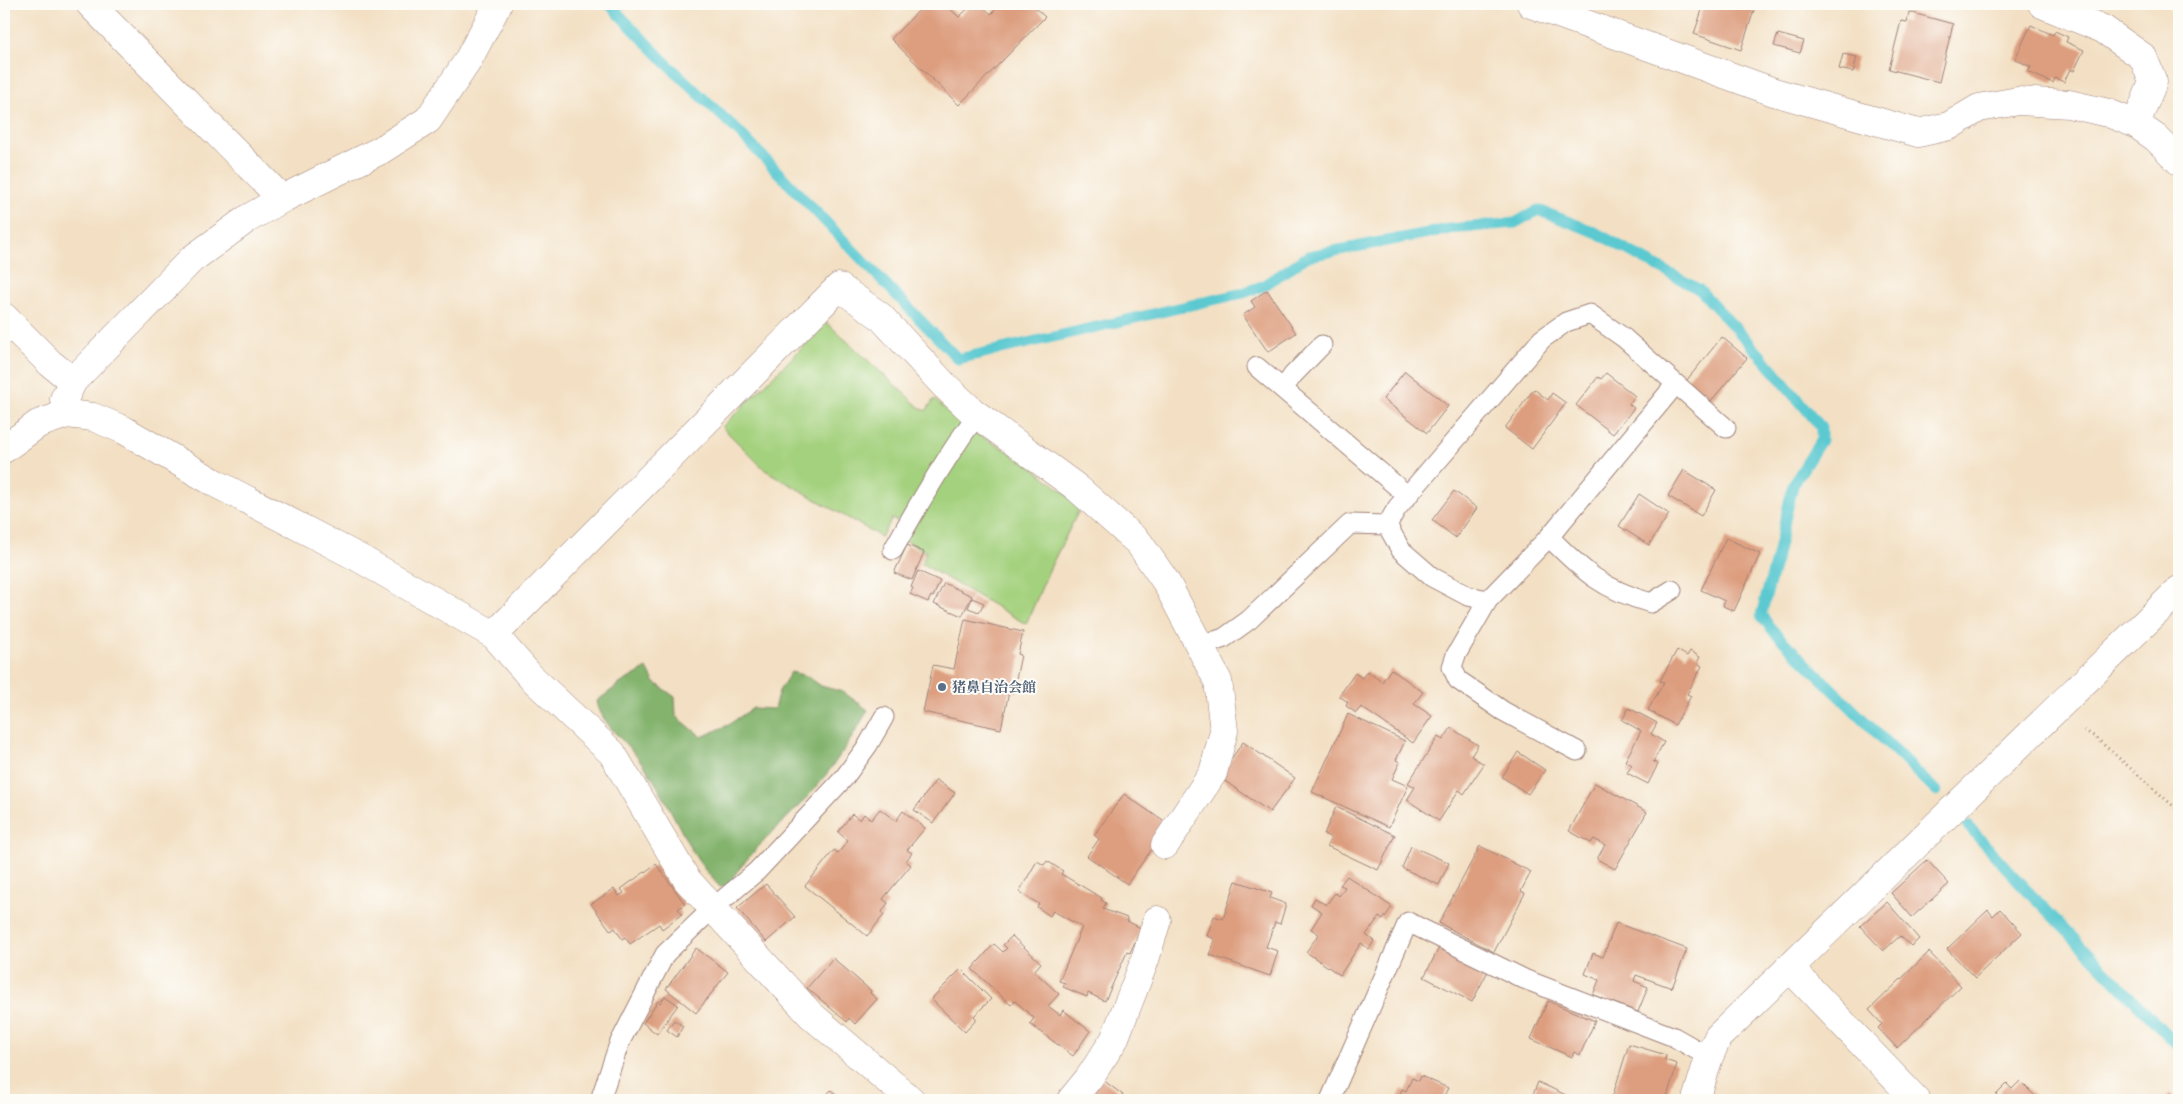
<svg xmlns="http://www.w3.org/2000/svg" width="2183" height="1104" font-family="'IM FELL Great Primer','Noto Serif JP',serif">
  <rect width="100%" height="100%" fill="#fdfcf7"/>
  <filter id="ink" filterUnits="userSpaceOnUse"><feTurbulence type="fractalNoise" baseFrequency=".02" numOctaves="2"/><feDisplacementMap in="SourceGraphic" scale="10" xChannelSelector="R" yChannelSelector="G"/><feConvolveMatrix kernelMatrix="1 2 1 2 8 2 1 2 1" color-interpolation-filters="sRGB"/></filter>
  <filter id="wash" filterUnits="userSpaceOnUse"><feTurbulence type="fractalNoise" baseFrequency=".0096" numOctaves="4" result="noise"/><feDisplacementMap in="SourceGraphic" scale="20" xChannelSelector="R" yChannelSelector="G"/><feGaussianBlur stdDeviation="1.12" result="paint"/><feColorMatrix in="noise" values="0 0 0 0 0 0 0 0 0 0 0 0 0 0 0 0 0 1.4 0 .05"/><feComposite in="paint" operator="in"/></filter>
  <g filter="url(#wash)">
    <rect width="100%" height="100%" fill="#f3e0c4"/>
    <path fill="#a4d17e" stroke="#777854" d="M827,323L919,407L926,411L934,399L961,424L901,523L892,519L881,537L765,470L722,427Z
      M971,431L1021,458L1081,506L1050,568L1026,624L922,564L926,552L905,540Z"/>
    <path fill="#83b36d" stroke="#66694c" d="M647,668L654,682L675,697L676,716L702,737L728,725L753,708L774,709L779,691L791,672L807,676L821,686L843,692L868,710C851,740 833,768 810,794C783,824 749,851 728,885L720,887C711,877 701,866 694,854C674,820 660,783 634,753C621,738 600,721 597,701L621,683Z"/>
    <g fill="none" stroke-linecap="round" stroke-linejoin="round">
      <path stroke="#5cc9d1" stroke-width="11" d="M609,4L664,61L740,133L958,359L1243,293L1265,285L1308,256L1449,229L1515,223L1538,210L1595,232L1700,290L1763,358L1821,427V440L1793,485L1776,560L1761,615L1775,633L1936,791
        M1968,826L2022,885L2179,1047"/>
    </g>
    <g id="blocks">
      <path fill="#dd9e7f" d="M925,4H945L959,17L973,4H980L991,14L1001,4H1031L1045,17L959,105L891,39Z
        M1704,4H1756L1741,50L1694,34Z
        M1909,12L1953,24L1939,82L1889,69L1901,21L1907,22Z
        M2031,25L2053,35L2055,31L2068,37L2066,42L2084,50L2074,71L2070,69L2064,82L2055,78L2053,83L2028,72L2031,67L2015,59Z
        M1778,34L1804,41L1800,53L1774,46Z
        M1843,54L1857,57L1853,72L1839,69Z
        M1267,290L1296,333L1268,352L1243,315L1255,307L1251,301Z
        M1722,337L1747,358L1711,401L1686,381Z
        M1405,371L1448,406L1427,433L1383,399Z
        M1606,373L1635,396L1629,404L1634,408L1613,434L1576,405L1598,377L1601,379Z
        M1534,389L1548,400L1552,393L1566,403L1532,449L1505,428Z
        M1684,470L1716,490L1701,516L1668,496Z
        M1454,491L1477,508L1456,538L1432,520Z
        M1639,494L1669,514L1649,545L1619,526Z
        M1726,538L1760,554L1734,611L1723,606L1725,601L1701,590Z
        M907,545L924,552L912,580L894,573Z
        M918,571L940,581L933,597L931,596L928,602L910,594L913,588L911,587Z
        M944,583L972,596L962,616L934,604Z
        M972,598L984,603L979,612L968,608Z
        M965,619L1023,632L1018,654L1021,655L1013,693L1009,692L1001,729L923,712L933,665L954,669Z
        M1677,650L1687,656L1690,651L1700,657L1697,663L1702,666L1687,694L1691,696L1675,725L1648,710L1664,682L1660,681Z
        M1391,669L1423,692L1414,704L1432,716L1413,743L1361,707L1356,713L1346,706L1348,702L1339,696L1355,673L1362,678L1367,671L1382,682Z
        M1629,708L1657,723L1651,734L1664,742L1653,762L1658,764L1648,784L1627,773L1632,765L1625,761L1641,731L1622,720Z
        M1348,714L1405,741L1396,760L1400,762L1392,779L1408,786L1389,827L1312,792Z
        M1451,728L1478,745L1471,756L1484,764L1464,794L1459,790L1439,821L1407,800L1415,787L1408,783L1438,737L1443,740Z
        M1243,742L1295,778L1270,812L1219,777Z
        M1518,752L1545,770L1528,794L1502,777Z
        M936,780L955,793L933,823L914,810Z
        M1595,783L1647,812L1615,869L1597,859L1605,845L1594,839L1591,843L1569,831Z
        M1124,794L1169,825L1127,884L1087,856L1099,839L1094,835Z
        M1336,807L1395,835L1378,870L1327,846L1331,838L1324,834Z
        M880,809L896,821L903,811L925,828L907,850L912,853L906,861L911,865L883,899L888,903L882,912L884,915L867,936L805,886L834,850L838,853L848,841L838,832L852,814L860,820L864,814L871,820Z
        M1411,846L1449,863L1439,885L1402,868Z
        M1480,846L1531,872L1521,891L1525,893L1494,952L1439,923Z
        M1927,860L1949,884L1912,917L1891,893Z
        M1037,861L1044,865L1047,861L1063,871L1061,874L1102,898L1101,900L1106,903L1103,909L1127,918V921L1141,928L1130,953L1127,952L1105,1001L1088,993L1087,997L1063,987L1065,983L1059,981L1082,927L1053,911L1050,916L1037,907L1039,904L1019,892Z
        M656,864L685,904L678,909L682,914L662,929L659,924L630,944L625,937L622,939L615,928L611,931L591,904L614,889L619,896L624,893L621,889Z
        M1347,876L1392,907L1383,920L1379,917L1366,935L1374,941L1369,949L1361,943L1340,975L1306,952L1319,934L1311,929L1322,912L1311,905L1315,898L1326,905L1335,893L1339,896L1345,887L1340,885Z
        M1236,881L1272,893L1270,898L1286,904L1280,924L1275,922L1266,947L1278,951L1270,976L1210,955L1215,939L1207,936L1214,916L1223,919Z
        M766,884L795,917L766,942L737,908Z
        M1887,902L1919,939L1911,946L1900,936L1883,951L1860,926Z
        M2000,909L2022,933L1975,978L1947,949L1988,910L1993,916Z
        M1616,923L1687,949L1672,988L1636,975L1634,981L1648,987L1638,1012L1593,995L1599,980L1585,974L1593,953L1603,957Z
        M1012,936L1041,963L1034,971L1059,994L1048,1006L1060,1015L1063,1010L1090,1031L1073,1056L1030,1024L1034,1018L1015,1001L1011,1005L972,969L994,944L1003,952L1007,948L1003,945Z
        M1441,944L1489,969L1472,1002L1424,977Z
        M696,948L728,972L696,1013L666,989Z
        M1929,952L1961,986L1897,1048L1878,1028L1882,1024L1869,1010Z
        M833,958L871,991L870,993L877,999L855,1024L849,1018L847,1022L807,988Z
        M961,969L991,999L974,1016L977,1019L965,1032L931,999Z
        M665,996L678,1005L657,1034L643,1023L658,1001L660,1003Z
        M1548,1001L1595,1021L1580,1055L1574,1052L1572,1057L1531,1039Z
        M674,1020L683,1026L677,1037L667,1030Z
        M1629,1044L1666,1055L1665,1060L1677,1064L1666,1100H1620L1612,1098Z
        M1421,1076L1448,1088L1442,1100H1397L1402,1089L1406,1091L1412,1078L1419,1081Z
        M1099,1077L1123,1095L1119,1100H1082Z
        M2020,1081L2039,1100H1991L2007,1084L2012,1089Z
        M1538,1082L1570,1097L1569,1100H1531Z
        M831,1090L843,1100H822Z
        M2171,1093L2178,1100H2164Z"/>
    </g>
  </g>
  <g filter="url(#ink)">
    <use href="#blocks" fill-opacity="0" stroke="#9e8078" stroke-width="1"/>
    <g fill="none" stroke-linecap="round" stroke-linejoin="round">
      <g stroke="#9e8078" stroke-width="21">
        <path id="service" d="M1257,367L1408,496
          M1675,385L1549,537L1488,600L1468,596L1432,577L1401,550L1387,525L1397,508L1542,339L1566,322L1590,314L1624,338L1726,428
          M1283,389L1293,375L1322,345
          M1549,537C1584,572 1602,589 1651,603L1672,590
          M893,550C919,503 945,458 977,415
          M1488,600L1456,655L1452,667L1458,680L1503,711L1577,751
          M1201,646L1224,638L1249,620L1350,524L1387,525
          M600,1100L619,1044L665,954L713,908L757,871L844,778L868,745L884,717
          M1330,1100L1408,922L1524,979L1674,1037L1709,1057"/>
      </g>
      <g stroke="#9e8078" stroke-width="29">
        <path id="minor" d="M90,4L282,199
          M1531,4L1774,92L1918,133L1949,126L1979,108L2018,101L2069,104L2108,113L2136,124L2156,138L2179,161
          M2042,4L2103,29L2143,57L2153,82L2136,124
          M4,317L50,363L73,381
          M67,414L64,399L73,381L192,259L247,219L282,199L381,150L428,120L467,62L498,4
          M4,449L38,424L67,414L93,417L124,430L215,483L359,558L494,635L530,676L612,753L687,880L811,1015L911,1100
          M494,635L839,287L880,316L943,384L973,412L1076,487L1139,543L1166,582L1218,681L1224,731L1213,773L1165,845
          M1789,967L1916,1100
          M1071,1100L1089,1078L1114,1040L1145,960L1157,920
          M1696,1100L1709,1057L1718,1037L2179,590"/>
      </g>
      <path stroke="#9e8078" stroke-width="3" stroke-dasharray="1 4" stroke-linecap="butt" d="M2084,730L2095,737L2179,811"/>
      <use href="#service" stroke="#fff" stroke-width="19"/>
      <use href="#minor" stroke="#fff" stroke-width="28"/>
    </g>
  </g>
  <circle fill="#5c6f8a" stroke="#fdfcf7" stroke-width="2" cx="942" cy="687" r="5"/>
  <g text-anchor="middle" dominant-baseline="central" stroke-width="4" stroke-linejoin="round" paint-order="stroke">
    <g font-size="14" font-weight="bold" fill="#4e5e75" stroke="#fdfcf7" text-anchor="start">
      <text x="952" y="687">猪鼻自治会館</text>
    </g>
  </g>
  <rect width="2183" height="1104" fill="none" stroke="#fdfcf7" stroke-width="20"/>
</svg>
